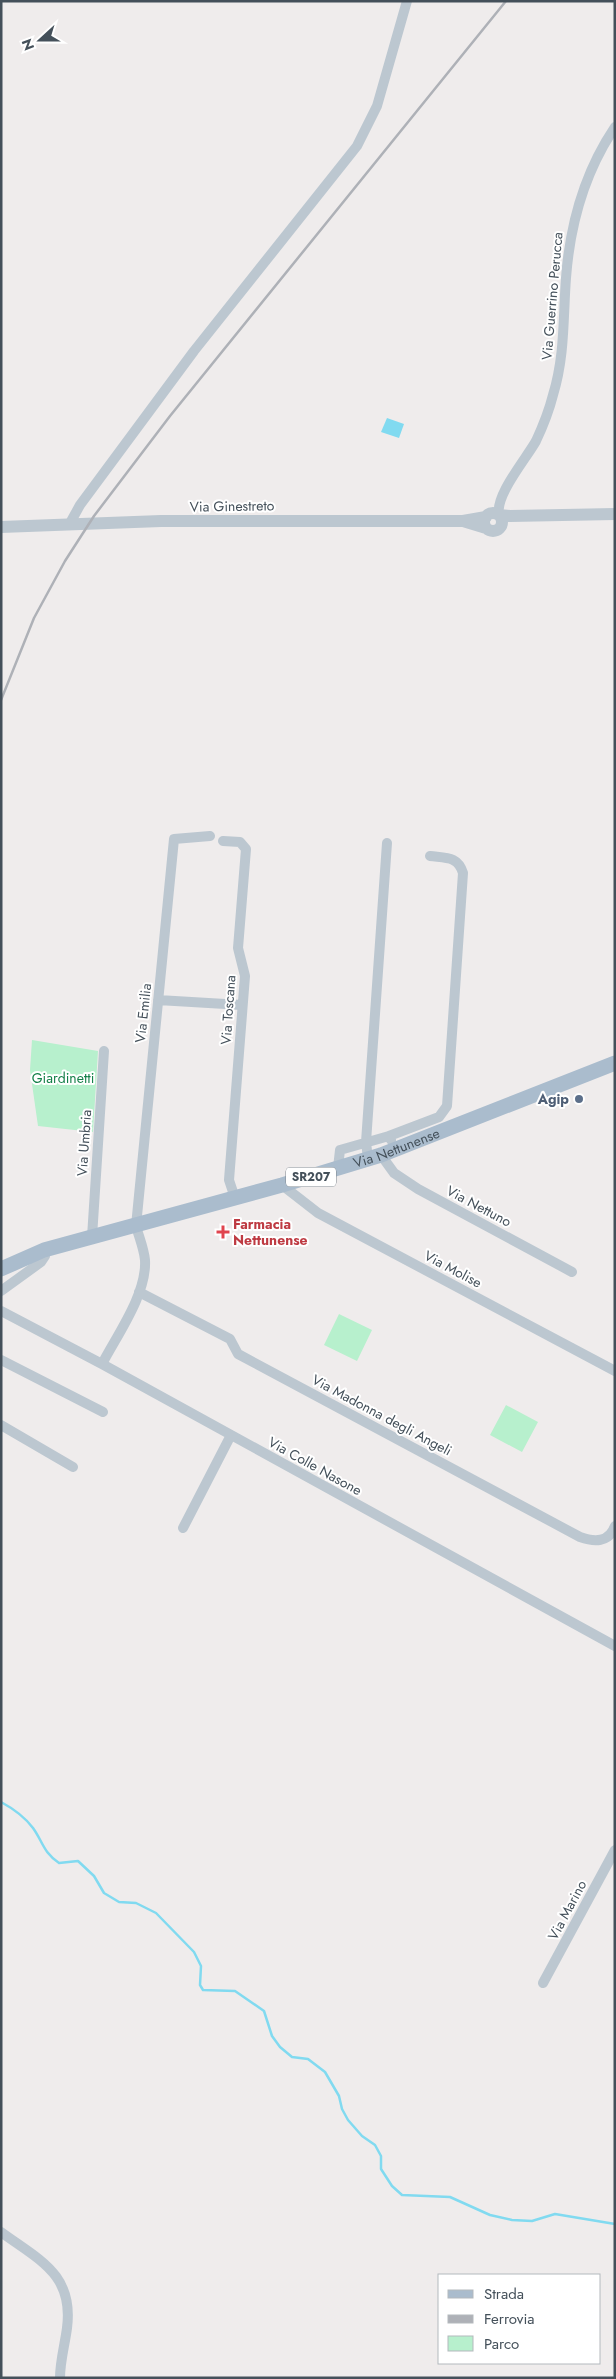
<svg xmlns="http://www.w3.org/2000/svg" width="616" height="2379" font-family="Jost,sans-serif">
  <rect width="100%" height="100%" fill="#efecec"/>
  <path fill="#b7f0cd" d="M32,1040L98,1051L93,1132L38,1126L30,1070Z
    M339,1314L372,1330L357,1361L324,1345Z
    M506,1405L538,1422L522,1452L490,1435Z"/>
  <path fill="#81daf0" d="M387,418L404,424L399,438L381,432Z"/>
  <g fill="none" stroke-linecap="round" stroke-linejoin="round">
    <path stroke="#81daf0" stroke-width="2.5" d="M1,1802C14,1809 24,1816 33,1828C43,1842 43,1852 59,1863L78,1861L94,1876L104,1893L119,1902L136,1903L156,1913L194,1952L201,1966L200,1985L203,1990L235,1991L264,2011L272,2036L280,2047L292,2057L308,2059L325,2072L339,2096L342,2109L348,2120L362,2136L375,2145L381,2156V2169L392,2186L402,2195L450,2197L490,2215L512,2220L532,2221L555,2214L615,2224"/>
    <path stroke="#bcc7d0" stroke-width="10" d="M499,515C495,495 526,459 536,441C543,426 549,411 553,395C565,356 563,318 566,278C570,224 584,173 615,127
      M69,525L80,505L194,351L357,146L377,106L407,1
      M223,841L240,842L246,849L238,948L245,976L229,1180L235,1198
      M158,1000L242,1005
      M389,1136L439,1117L447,1106L463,873C458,856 446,858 430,856
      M381,1155L394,1173L418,1189L572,1272
      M368,1159L366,1142L387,843
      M338,1168L340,1150L389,1136L391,1140
      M282,1185L318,1213L615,1371
      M92,1237L104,1051
      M1,1291L41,1262L45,1256L44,1250
      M139,1292L230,1339L238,1354L580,1537C594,1542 609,1543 615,1526
      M1,1311L102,1364L615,1646
      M1,1360L103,1412
      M102,1364C117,1335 147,1294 145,1260C144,1249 139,1237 136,1226L174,839L210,836
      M1,1425L73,1467
      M183,1528L231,1435
      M543,1983L615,1850
      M1,2232C39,2260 74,2274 67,2328C65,2344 60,2361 60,2378"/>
    <path stroke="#bcc7d0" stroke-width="12" d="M484 522a9 9 0 1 1 18 0a9 9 0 1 1-18 0Z
      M499,515L510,516L615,514
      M486,517L463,521L486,528
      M1,527L161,521H463"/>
    <path stroke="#aabccd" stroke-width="15" id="s1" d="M1,1269L44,1250L282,1185L381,1155L615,1063"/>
    <path stroke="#aeb1b7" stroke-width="2.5" d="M1,700L34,618L65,561L94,516L170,416L506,1"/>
  </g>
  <circle fill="#5c6f8a" stroke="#fff" stroke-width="2" cx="579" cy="1099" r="5"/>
  <path fill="#e0444e" stroke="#fff" stroke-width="2" d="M220.5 1224.5h5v5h5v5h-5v5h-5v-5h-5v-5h5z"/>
  <g text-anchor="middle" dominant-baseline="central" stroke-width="4" stroke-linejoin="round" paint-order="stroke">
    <rect fill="#fff" stroke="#7c848c" stroke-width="1" x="286" y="1167.5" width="50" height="19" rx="4"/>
    <g font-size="12" font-weight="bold" fill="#44505a">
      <text x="311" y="1177">SR207</text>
    </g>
    <g font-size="14" fill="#44505a" stroke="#fff">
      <text transform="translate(552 296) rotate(-85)">Via Guerrino Perucca</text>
      <text transform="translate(232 506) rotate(-1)">Via Ginestreto</text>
      <text transform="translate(228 1010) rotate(-86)">Via Toscana</text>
      <text transform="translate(143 1013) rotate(-84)">Via Emilia</text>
      <text transform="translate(84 1143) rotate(-86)">Via Umbria</text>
      <text stroke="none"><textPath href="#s1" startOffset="414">Via Nettunense</textPath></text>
      <text transform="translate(479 1206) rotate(28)">Via Nettuno</text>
      <text transform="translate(453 1269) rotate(28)">Via Molise</text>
      <text transform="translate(382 1415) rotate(28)">Via Madonna degli Angeli</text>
      <text transform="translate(315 1466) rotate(29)">Via Colle Nasone</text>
      <text transform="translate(567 1910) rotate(-62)">Via Marino</text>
    </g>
    <g font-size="14" fill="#127f47" stroke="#fff">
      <text x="63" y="1078">Giardinetti</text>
    </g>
    <g font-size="14" font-weight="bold" fill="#4e5e75" stroke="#fff" text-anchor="end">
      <text x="569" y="1099">Agip</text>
    </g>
    <g font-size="14" font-weight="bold" fill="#be3a42" stroke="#fff" text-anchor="start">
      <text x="233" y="1224">Farmacia<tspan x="233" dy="16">Nettunense</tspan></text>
    </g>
  </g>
  <rect width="616" height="2379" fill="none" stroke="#44505a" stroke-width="5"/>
  <rect x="438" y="2274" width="162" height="90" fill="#ffffff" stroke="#b4b9bd"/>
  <rect x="448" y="2290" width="25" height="8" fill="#aabccd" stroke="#b4b9bd"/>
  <text x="484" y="2299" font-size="15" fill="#44505a">Strada</text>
  <rect x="448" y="2315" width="25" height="8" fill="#aeb1b7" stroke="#b4b9bd"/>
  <text x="484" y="2324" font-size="15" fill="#44505a">Ferrovia</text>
  <rect x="448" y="2336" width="25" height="15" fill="#b7f0cd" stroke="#b4b9bd"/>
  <text x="484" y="2349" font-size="15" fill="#44505a">Parco</text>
  <g transform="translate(40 40) rotate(249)" stroke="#ffffff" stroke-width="4" paint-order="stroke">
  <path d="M0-4L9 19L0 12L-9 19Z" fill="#44505a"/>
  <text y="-8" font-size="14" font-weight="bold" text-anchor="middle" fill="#44505a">N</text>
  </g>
</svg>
